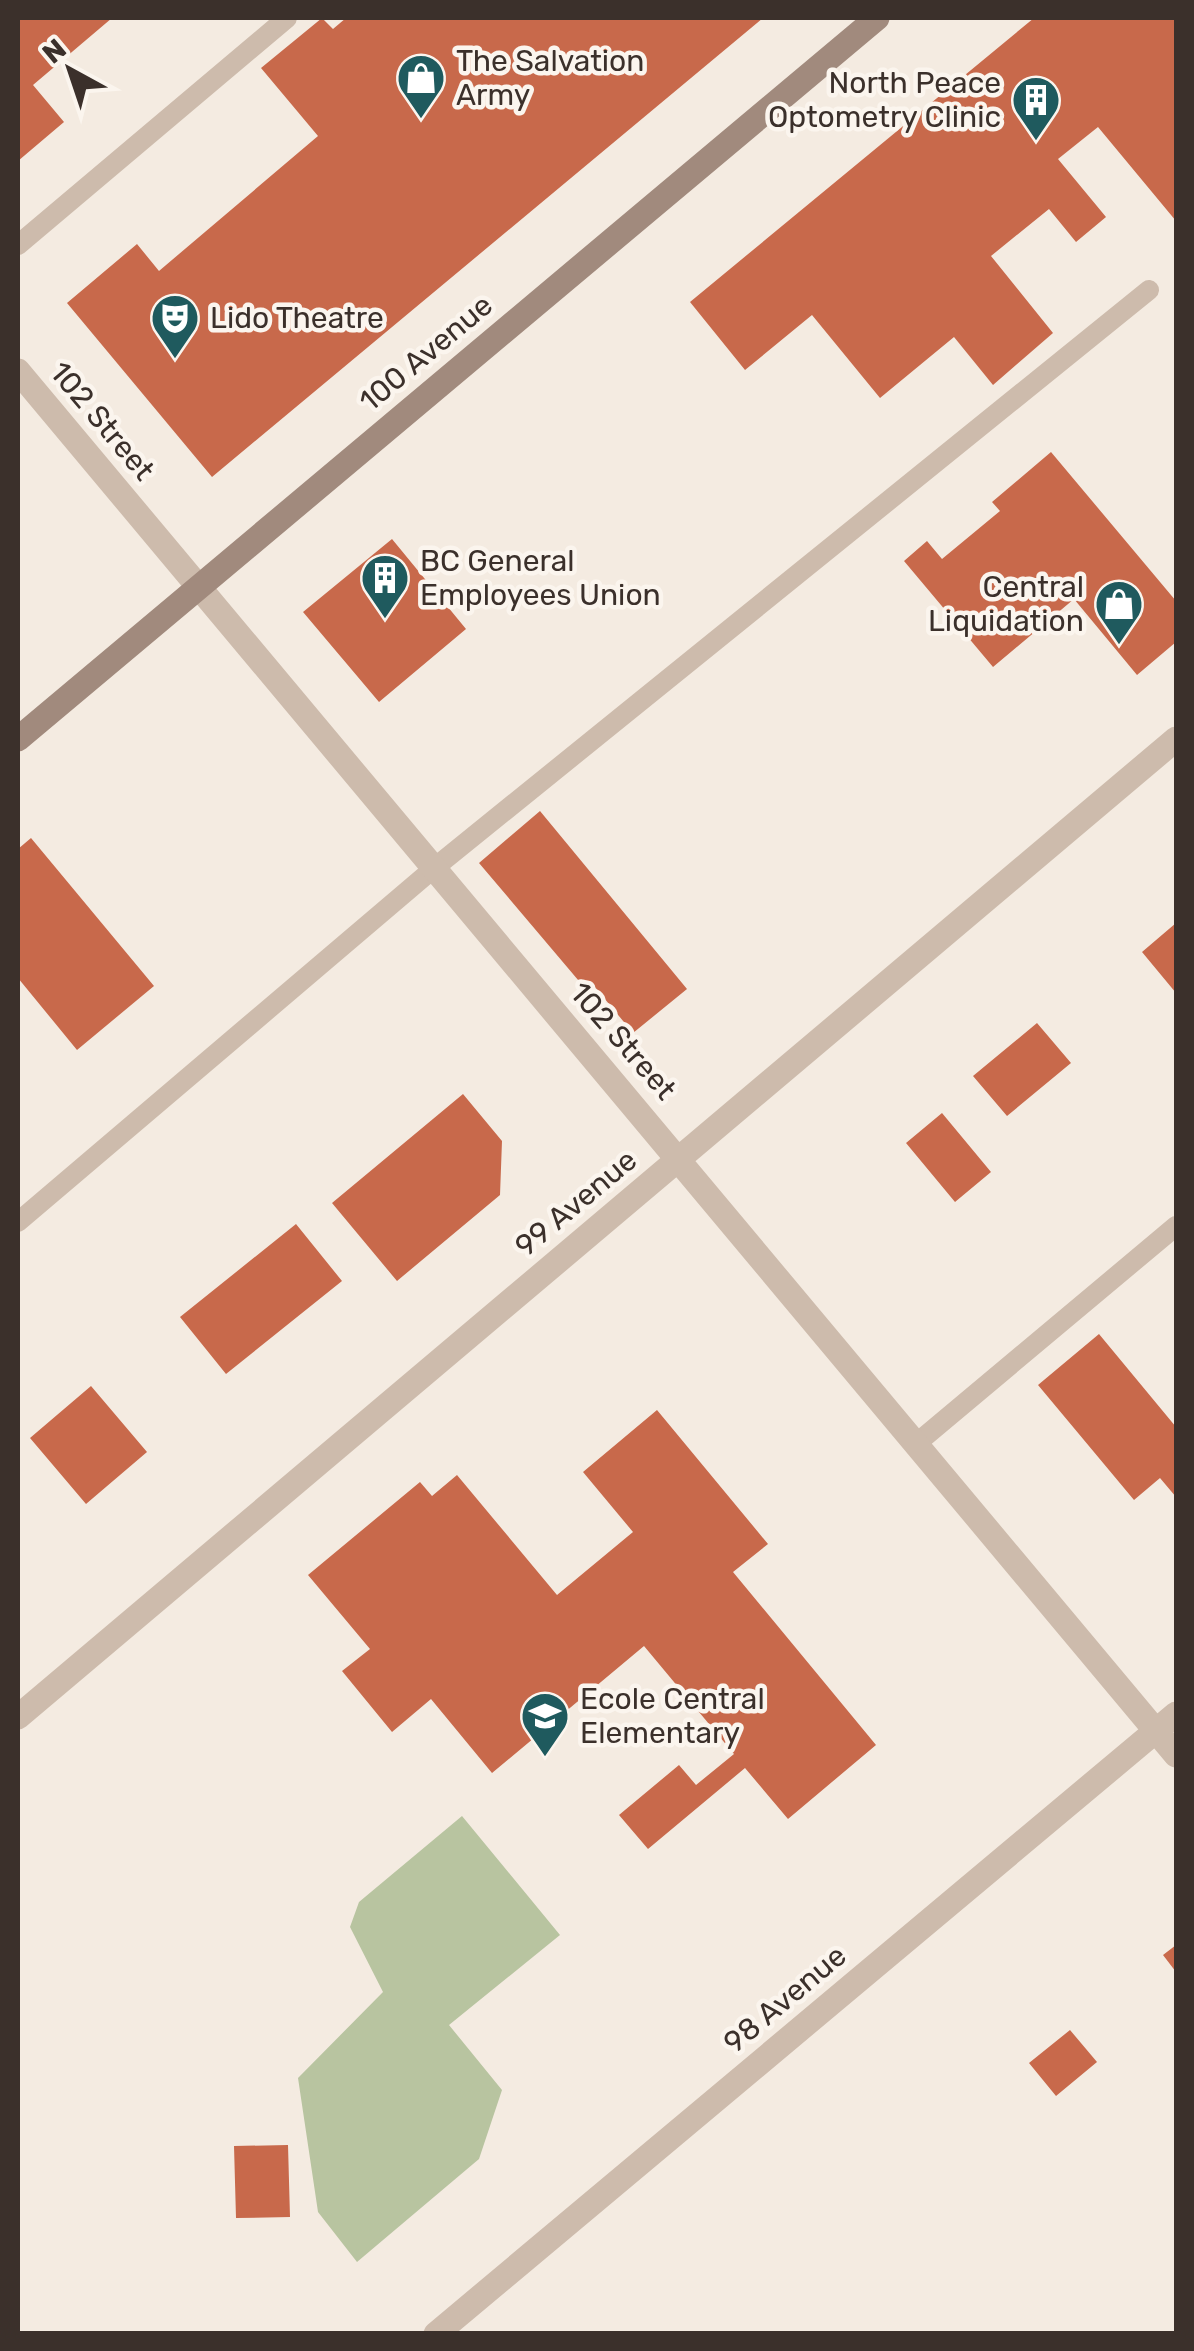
<svg xmlns="http://www.w3.org/2000/svg" width="1194" height="2351" font-family="Rubik,sans-serif">
  <rect width="100%" height="100%" fill="#f4ebe1"/>
  <path fill="#b8c4a0" d="M462,1816L560,1935L449,2025L502,2090L479,2159L357,2262L318,2212L298,2078L383,1992L350,1927L359,1902Z"/>
  <path fill="#c8694b" d="M18,18H112L33,85L64,122L18,161Z
    M322,18L333,29L346,18H763L212,477L67,303L137,244L159,271L318,136L261,68Z
    M1034,18H1176V221L1098,127L1058,159L1106,217L1076,242L1049,209L991,256L1053,333L993,385L954,337L880,398L812,315L745,370L690,302Z
    M1051,452L1176,601V642L1137,675L1074,599L993,667L904,561L927,541L942,559L1000,511L992,502Z
    M392,539L466,629L379,702L303,612Z
    M540,811L687,989L633,1033L590,981L584,987L479,863Z
    M31,838L154,986L77,1050L18,978V849Z
    M1176,923V993L1142,952Z
    M1037,1023L1071,1063L1007,1116L973,1076Z
    M463,1094L502,1141L500,1195L397,1281L332,1203Z
    M942,1113L991,1172L955,1202L906,1143Z
    M296,1224L342,1281L226,1374L180,1317Z
    M1099,1334L1176,1427V1497L1160,1478L1134,1500L1038,1385Z
    M91,1386L147,1452L86,1504L30,1438Z
    M657,1410L768,1544L733,1572L876,1745L788,1819L745,1768L648,1849L619,1815L679,1765L696,1785L734,1754L644,1646L492,1773L431,1699L392,1732L342,1671L370,1649L308,1575L420,1482L432,1496L457,1475L557,1595L633,1532L583,1472Z
    M1176,1945V1972L1163,1955Z
    M1070,2030L1097,2062L1056,2096L1029,2063Z
    M288,2145L290,2217L236,2218L234,2146Z"/>
  <g fill="none" stroke-linecap="round" stroke-linejoin="round">
    <path stroke="#cdbbac" stroke-width="20" d="M18,245L287,18
      M18,1222L433,869L1149,290
      M917,1443L1176,1226"/>
    <path stroke="#cdbbac" stroke-width="25" d="M18,371L1176,1755
      M18,1717L1176,739
      M436,2334L1176,1714"/>
    <path stroke="#a18a7d" stroke-width="25" d="M18,739L877,18"/>
  </g>
  <defs>
    <g id="shop-pin" transform="scale(2.5)"><path d="M0 17L-7.5 6A9.5 9.5 0 1 1 7.5 6Z" fill="#1f5a5e" stroke="#fbf5ee"/><path d="M-5-2.5h2.3a2.7 3.5 0 0 1 5.4 0H5L5.5 6h-11ZM-1.5-2.5h3a1.5 2.3 0 0 0-3 0Z" fill="#fff"/></g>
    <g id="building-pin" transform="scale(2.5)"><path d="M0 17L-7.5 6A9.5 9.5 0 1 1 7.5 6Z" fill="#1f5a5e" stroke="#fbf5ee"/><path d="M-4-6H4V6H1V3H-1V6H-4ZM-2.5-4.3h1.7v1.8h-1.7ZM.8-4.3h1.7v1.8H.8ZM-2.5-1h1.7V.8h-1.7ZM.8-1h1.7V.8H.8Z" fill="#fff"/></g>
    <g id="theatre-pin" transform="scale(2.5)"><path d="M0 17L-7.5 6A9.5 9.5 0 1 1 7.5 6Z" fill="#1f5a5e" stroke="#fbf5ee"/><path d="M-5-5.5Q0-4 5-5.5V0Q5 5 0 6Q-5 5-5 0ZM-3.3-2.5H-1v1.5H-3.3ZM1-2.5H3.3v1.5H1ZM-2.8 1Q0 5.5 2.8 1Z" fill="#fff"/></g>
    <g id="school-pin" transform="scale(2.5)"><path d="M0 17L-7.5 6A9.5 9.5 0 1 1 7.5 6Z" fill="#1f5a5e" stroke="#fbf5ee"/><path d="M0-5L7-2L0 1L-7-2ZM-4 1L0 2.5L4 1V4Q0 6-4 4Z" fill="#fff"/></g>
  </defs>
  <g fill-rule="evenodd">
    <use href="#shop-pin" x="421" y="78"/>
    <use href="#building-pin" x="1036" y="100"/>
    <use href="#theatre-pin" x="175" y="318"/>
    <use href="#building-pin" x="385" y="578"/>
    <use href="#shop-pin" x="1119" y="604"/>
    <use href="#school-pin" x="545" y="1716"/>
  </g>
  <g text-anchor="middle" dominant-baseline="central" stroke-width="9" stroke-linejoin="round" paint-order="stroke">
    <g font-size="30" fill="#3b302b" stroke="#fbf5ee" text-anchor="start">
      <text x="456" y="61">The Salvation<tspan x="456" dy="34">Army</tspan></text>
      <text x="1001" y="83" text-anchor="end">North Peace<tspan x="1001" dy="34">Optometry Clinic</tspan></text>
      <text x="210" y="318">Lido Theatre</text>
      <text x="420" y="561">BC General<tspan x="420" dy="34">Employees Union</tspan></text>
      <text x="1084" y="587" text-anchor="end">Central<tspan x="1084" dy="34">Liquidation</tspan></text>
      <text x="580" y="1699">Ecole Central<tspan x="580" dy="34">Elementary</tspan></text>
    </g>
    <g font-size="30" fill="#3b302b" stroke="#fbf5ee">
      <text transform="translate(426 353) rotate(-40)">100 Avenue</text>
      <text transform="translate(102 421) rotate(50)">102 Street</text>
      <text transform="translate(623 1041) rotate(49)">102 Street</text>
      <text transform="translate(576 1203) rotate(-40)">99 Avenue</text>
      <text transform="translate(785 1999) rotate(-40)">98 Avenue</text>
    </g>
  </g>
  <rect width="1194" height="2351" fill="none" stroke="#3b302b" stroke-width="40"/>
  <g transform="translate(70 70) rotate(320)" stroke="#fbf5ee" stroke-width="8" paint-order="stroke">
  <path d="M0-8L18 38L0 25L-18 38Z" fill="#3b302b"/>
  <text y="-15" font-size="28" font-weight="bold" text-anchor="middle" fill="#3b302b">N</text>
  </g>
</svg>
